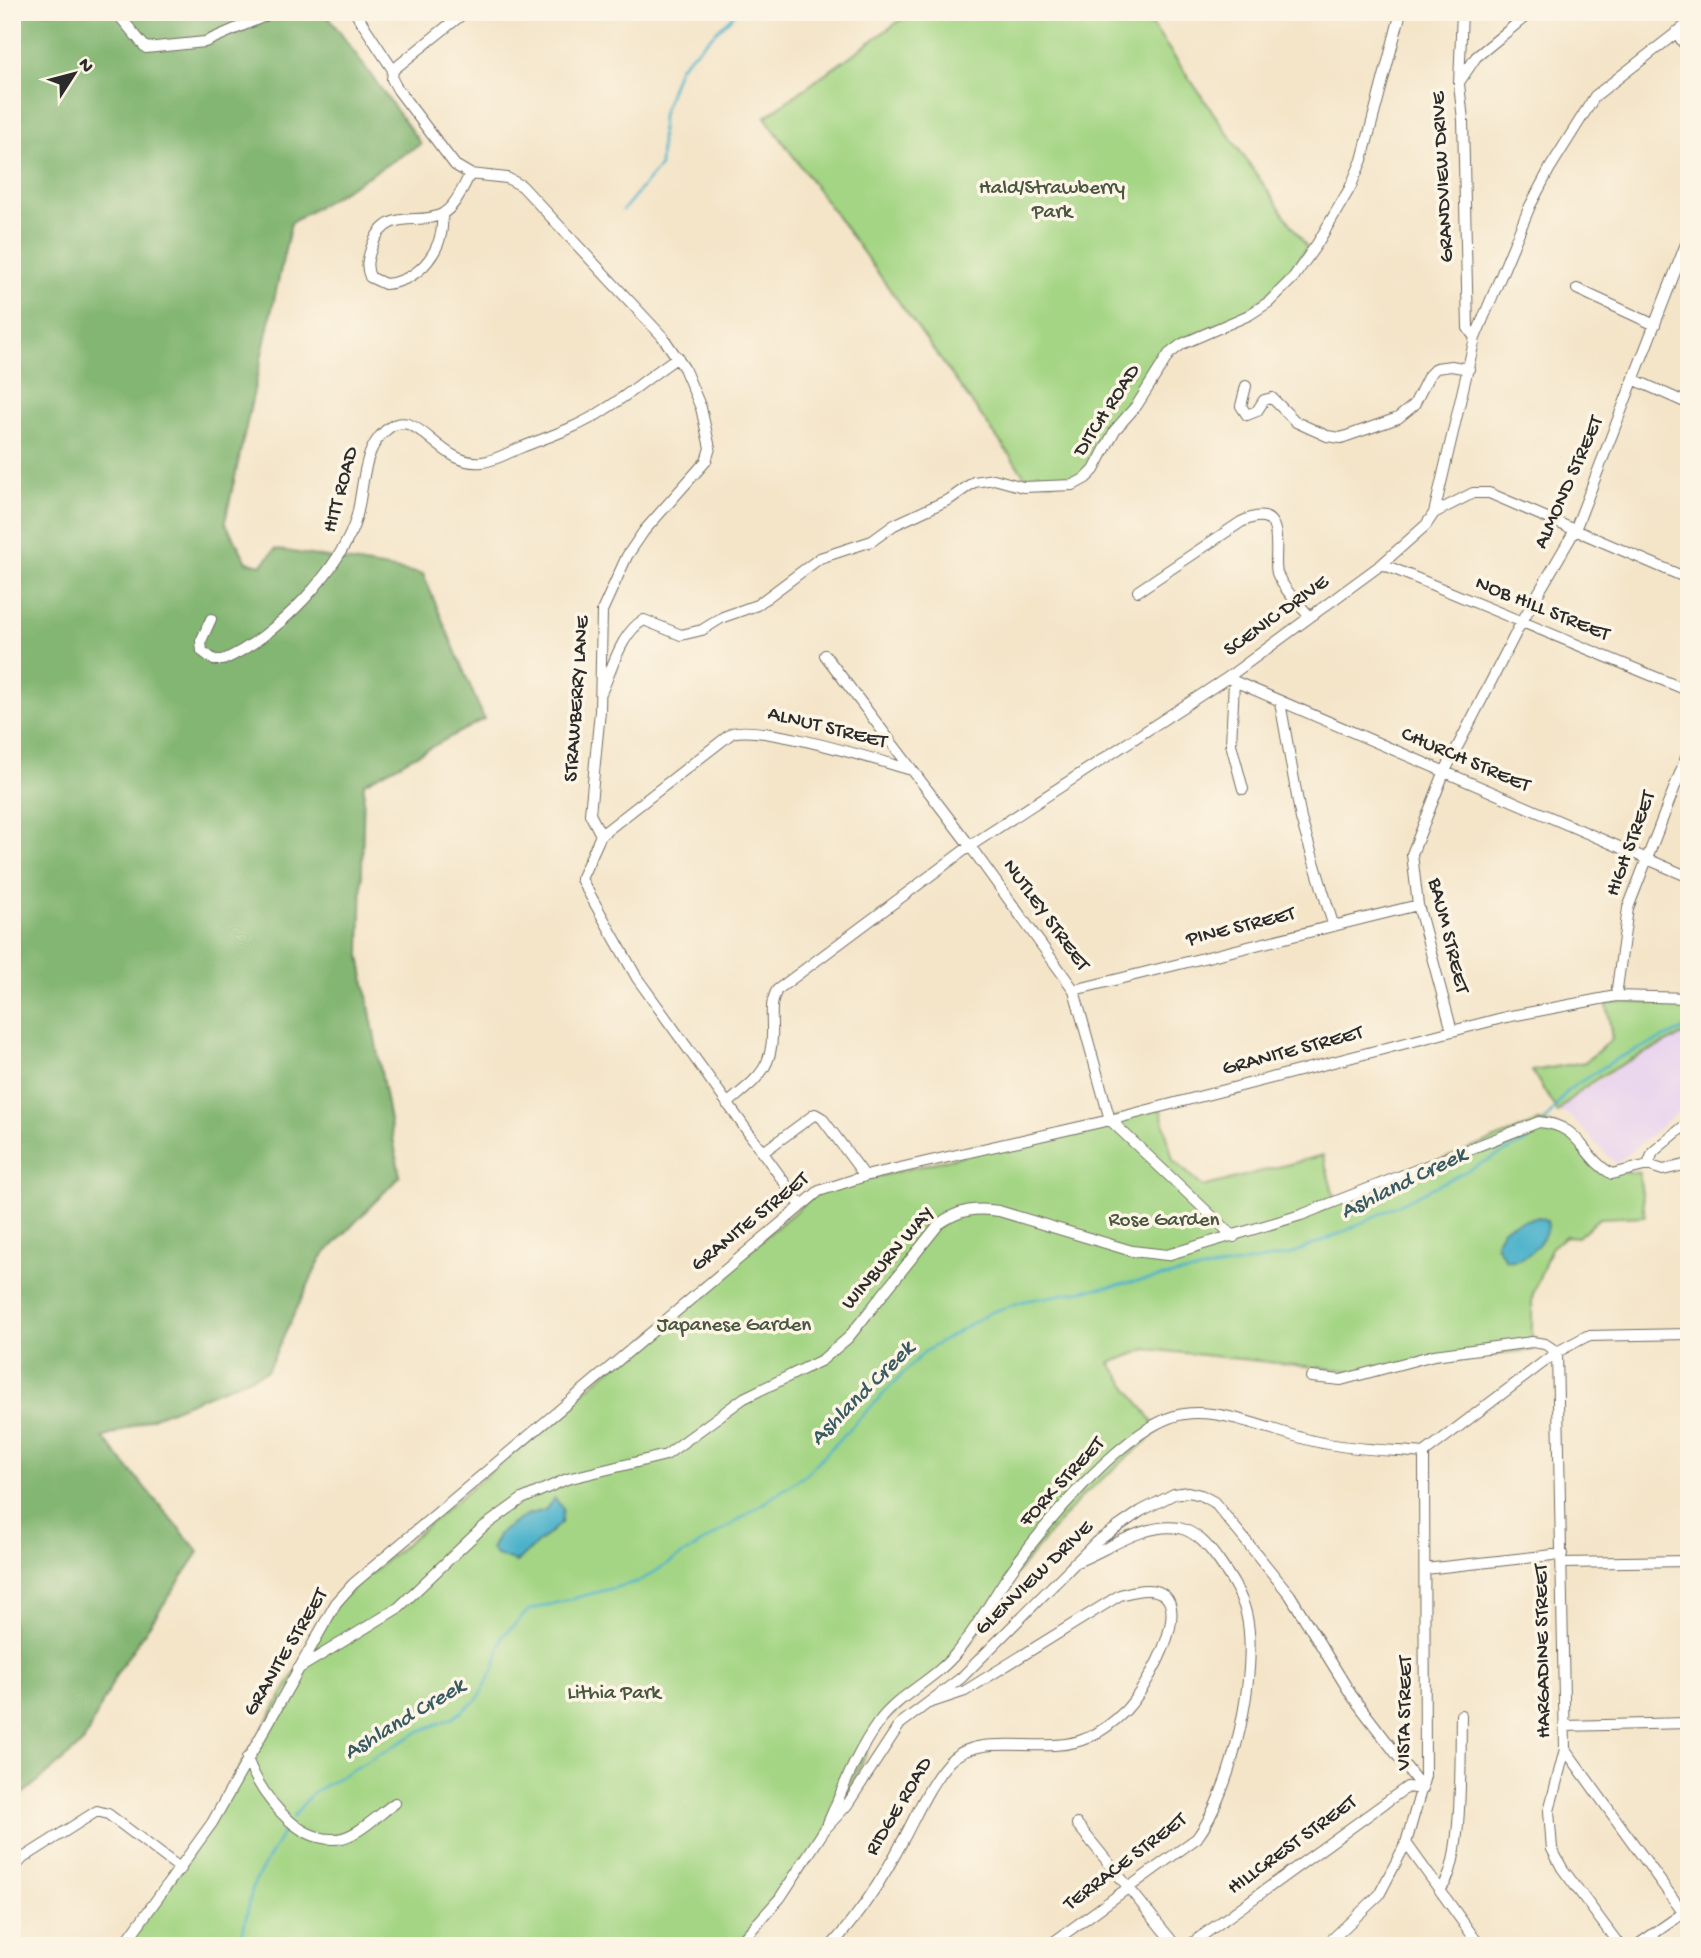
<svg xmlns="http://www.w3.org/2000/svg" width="1701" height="1958" font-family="'Gochi Hand',sans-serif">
  <rect width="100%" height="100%" fill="#fcf5e5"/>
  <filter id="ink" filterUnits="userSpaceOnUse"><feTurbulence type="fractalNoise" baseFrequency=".0143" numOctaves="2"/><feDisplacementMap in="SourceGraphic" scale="14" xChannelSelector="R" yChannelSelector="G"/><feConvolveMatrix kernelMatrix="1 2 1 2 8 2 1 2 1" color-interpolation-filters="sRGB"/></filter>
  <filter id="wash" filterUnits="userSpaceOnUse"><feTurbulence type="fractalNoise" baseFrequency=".00686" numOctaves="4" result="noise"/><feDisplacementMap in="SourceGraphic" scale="28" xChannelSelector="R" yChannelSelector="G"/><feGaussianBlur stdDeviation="1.57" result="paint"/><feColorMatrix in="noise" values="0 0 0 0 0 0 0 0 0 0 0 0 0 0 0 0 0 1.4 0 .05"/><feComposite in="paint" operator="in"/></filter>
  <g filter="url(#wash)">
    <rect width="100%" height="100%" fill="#f4e5c9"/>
    <path fill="#e8d2ef" d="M1689,1032V1103L1616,1164L1569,1115L1558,1113L1569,1099L1621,1066Z"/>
    <path fill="#a4d584" stroke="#688058" stroke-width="2" d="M912,12H1143L1307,247L1284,282L1248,311L1173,344L1107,432L1086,474L1051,482L1027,479L765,117Z
      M1617,1002L1689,1004V1032C1648,1052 1585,1076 1558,1113L1532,1071L1585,1062L1612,1039L1607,1004Z
      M1160,1107L1173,1160L1203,1187L1323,1155L1335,1201L1539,1122L1566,1129L1603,1169L1639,1173L1645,1216L1599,1218L1578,1237L1565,1236L1551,1248L1532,1297V1350L1361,1372L1147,1349L1110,1363L1159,1430L1081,1497L1020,1568L975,1637L949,1668L885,1721L872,1739L825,1844L737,1946H123L181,1869L336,1603L819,1191Z"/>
    <path fill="#83b672" stroke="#57704e" stroke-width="2" d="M12,12H325L421,144L291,223L225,522L247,562L262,565L275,549L423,574L484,719L364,783L360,956L400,1176L321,1258L267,1371L103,1438L199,1552L117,1673L83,1743L12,1803Z"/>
    <path fill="#4cb2cb" stroke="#3c6e7b" stroke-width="2" d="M1539,1217L1547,1220L1548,1227C1541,1245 1526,1263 1506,1260L1496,1245C1497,1223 1523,1221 1539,1217Z
      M554,1498L563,1508L561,1523L516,1562L496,1555L491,1549L499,1533L526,1515L545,1510Z"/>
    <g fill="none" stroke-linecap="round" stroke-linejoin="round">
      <path stroke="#4cb2cb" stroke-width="2.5" d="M623,210L660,166L662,115L679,67L737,12
        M1545,1121L1568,1090L1616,1059L1689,1027
        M292,1818L312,1793L420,1731L453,1718L477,1700L495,1667L502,1637L529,1610L640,1581L734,1523L805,1475L924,1352L989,1313L1024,1301L1289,1255L1341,1233L1529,1140L1540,1126
        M240,1946L253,1885L288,1823"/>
    </g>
  </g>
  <g filter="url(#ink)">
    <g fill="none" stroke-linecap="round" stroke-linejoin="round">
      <g stroke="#716c62" stroke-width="12">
        <path id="street" d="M116,12L146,48L205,42L274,12
          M355,12L393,70L392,79L398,90L455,165L470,174L507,178L522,186L662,336L684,368L701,408L710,448L706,461L644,531L627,556L602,611L600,711L590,814L601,835
          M1462,12L1459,84L1463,120L1468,328L1475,338
          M1676,32L1689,51
          M393,70L465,12
          M1460,81L1476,57L1531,12
          M442,215C445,249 420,281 385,284L370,277C365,265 368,258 372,246C387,205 419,227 442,214C456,206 463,187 470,174
          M1577,289L1655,325
          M1635,380L1689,404
          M1246,386L1241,406L1247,415L1257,411L1264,400L1272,398L1296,422L1327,436L1341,438L1398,418L1414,405L1429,375L1436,368L1451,366L1469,369
          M1434,513L1473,493H1489L1689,579
          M1382,564L1689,691
          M1138,591L1241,522C1290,499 1272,556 1277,573C1283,589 1299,604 1310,617
          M211,619L201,641L202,651L214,660H223C273,639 344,568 357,515C364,487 362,451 385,431C417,401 437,467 482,462C495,461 509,452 522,447C550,436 579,427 604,410C630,394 652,374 678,357
          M825,655L970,846L1074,990L1110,1120L1234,1237
          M1227,678L1689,877
          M1234,681L1231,744L1243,789
          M601,693C612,670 621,632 644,620L681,635L702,630L723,617L757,605L820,558L872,541L894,525L950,499L974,482L994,479L1023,487L1073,485L1086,478L1094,470L1115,430L1137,405L1169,354L1182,344L1249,315L1269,302L1293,278L1317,244L1350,188L1362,160L1401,12
          M1280,702L1301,819L1333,924
          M1074,990L1418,905
          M1616,996L1628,908L1689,750
          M1452,1031L1418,905L1412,854L1444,773L1521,623L1575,530L1689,236
          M727,1104C756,1079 774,1070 772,1028C772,1014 770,1002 777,990L970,846L1227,678L1382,564L1426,525L1434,513L1475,338L1530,206L1550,168L1595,96L1689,23
          M762,1153L815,1114L822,1118L865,1176
          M1648,1165L1653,1152L1689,1122
          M800,1204L637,978L581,879L601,835L732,733C762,724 876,760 912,770
          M1557,1352L1565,1749L1682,1911
          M1311,1377L1341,1380L1434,1355L1532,1342L1545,1344L1557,1352L1587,1336L1689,1334
          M1424,1453L1425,1776L1406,1843L1480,1946
          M1562,1563L1689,1561
          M1425,1569L1562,1554
          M298,1669L398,1608L482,1528L522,1499L567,1479L666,1455L744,1398L822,1360L848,1338L939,1224C958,1210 976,1207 999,1211L1132,1251L1167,1255L1301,1215L1539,1122C1582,1125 1581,1157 1612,1174L1648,1165L1663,1170L1689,1164
          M1564,1726L1689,1723
          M1565,1749L1549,1811L1552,1849L1562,1868L1620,1946
          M247,1758C259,1791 294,1841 335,1839C355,1839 379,1814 395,1803
          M828,1823C843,1789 856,1753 878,1723C899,1694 935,1680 957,1652C976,1629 990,1602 1007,1577C1039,1531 1127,1422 1184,1414C1225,1407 1282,1436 1323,1443C1356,1450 1391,1450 1424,1453L1557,1352
          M1077,1824L1176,1946
          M12,1870L23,1858L97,1811L108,1814L181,1869
          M1440,1889C1464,1871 1460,1749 1461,1715
          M123,1946L212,1823L336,1603L353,1584L819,1191L865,1176L1110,1120L1506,1017L1616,996L1689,998
          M737,1946L780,1898L825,1829L847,1805L900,1724L961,1678L1096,1542L1141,1511L1174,1494L1188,1492L1201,1495L1214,1502L1228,1519L1290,1595L1352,1696L1423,1789
          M831,1946C859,1915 884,1877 903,1840C917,1814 929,1784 949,1762C979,1729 1046,1757 1087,1738C1102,1732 1115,1721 1126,1710C1155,1678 1215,1565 1120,1595L965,1691L929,1703
          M1048,1946L1197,1838C1232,1791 1260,1670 1246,1613C1241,1593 1230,1577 1219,1561C1209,1547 1197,1532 1179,1528C1144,1522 1106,1551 1074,1563
          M1188,1946L1407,1787L1422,1789
          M1325,1946L1379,1895L1406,1843
          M1636,1946L1689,1909"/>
      </g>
      <use href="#street" stroke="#fff" stroke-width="10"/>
    </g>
  </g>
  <g text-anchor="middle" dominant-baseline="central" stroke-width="7" stroke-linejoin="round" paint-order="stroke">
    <g font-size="21" fill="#2b2b2b" stroke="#fcf5e5">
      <text transform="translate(1444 177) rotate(-93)">GRANDVIEW DRIVE</text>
      <text transform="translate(1108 411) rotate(-57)">DITCH ROAD</text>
      <text transform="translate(1570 483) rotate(-66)">ALMOND STREET</text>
      <text transform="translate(342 490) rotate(-75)">HITT ROAD</text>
      <text transform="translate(1542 610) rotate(22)">NOB HILL STREET</text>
      <text transform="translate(1277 617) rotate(-36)">SCENIC DRIVE</text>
      <text transform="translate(578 699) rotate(-86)">STRAWBERRY LANE</text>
      <text transform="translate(827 729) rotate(14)">ALNUT STREET</text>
      <text transform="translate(1465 761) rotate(23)">CHURCH STREET</text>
      <text transform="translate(1632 844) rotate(-70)">HIGH STREET</text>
      <text transform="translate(1045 916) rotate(54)">NUTLEY STREET</text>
      <text transform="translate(1241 928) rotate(-14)">PINE STREET</text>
      <text transform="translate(1447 936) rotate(76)">BAUM STREET</text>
      <text transform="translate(1293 1052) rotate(-15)">GRANITE STREET</text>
      <text transform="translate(751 1223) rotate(-39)">GRANITE STREET</text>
      <text transform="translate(889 1259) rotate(-49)">WINBURN WAY</text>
      <text transform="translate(1063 1483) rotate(-47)">FORK STREET</text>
      <text transform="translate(1035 1579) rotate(-44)">GLENVIEW DRIVE</text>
      <text transform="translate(1544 1651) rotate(-91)">HARGADINE STREET</text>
      <text transform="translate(287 1653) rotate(-59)">GRANITE STREET</text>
      <text transform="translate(1406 1713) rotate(-89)">VISTA STREET</text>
      <text transform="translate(900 1807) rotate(-59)">RIDGE ROAD</text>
      <text transform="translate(1293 1846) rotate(-36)">HILLCREST STREET</text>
      <text transform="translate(1126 1863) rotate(-37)">TERRACE STREET</text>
    </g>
    <g font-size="21" fill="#495641" stroke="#fcf5e5">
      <text x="1052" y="189">Hald/Strawberry<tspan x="1052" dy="24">Park</tspan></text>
      <text x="1164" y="1221">Rose Garden</text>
      <text x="734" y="1326">Japanese Garden</text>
      <text x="614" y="1694">Lithia Park</text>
    </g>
    <g font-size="23" font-style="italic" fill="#375a63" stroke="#fcf5e5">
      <text transform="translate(1404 1184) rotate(-26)">Ashland Creek</text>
      <text transform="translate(863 1394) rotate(-45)">Ashland Creek</text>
      <text transform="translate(405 1720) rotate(-31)">Ashland Creek</text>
    </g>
  </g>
  <rect width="1701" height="1958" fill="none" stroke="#fcf5e5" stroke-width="42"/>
  <g transform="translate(74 74) rotate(54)" stroke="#fcf5e5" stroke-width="5" paint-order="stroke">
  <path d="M0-5L12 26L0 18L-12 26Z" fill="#2b2b2b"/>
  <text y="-10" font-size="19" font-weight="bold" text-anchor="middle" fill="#2b2b2b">N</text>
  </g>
</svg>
